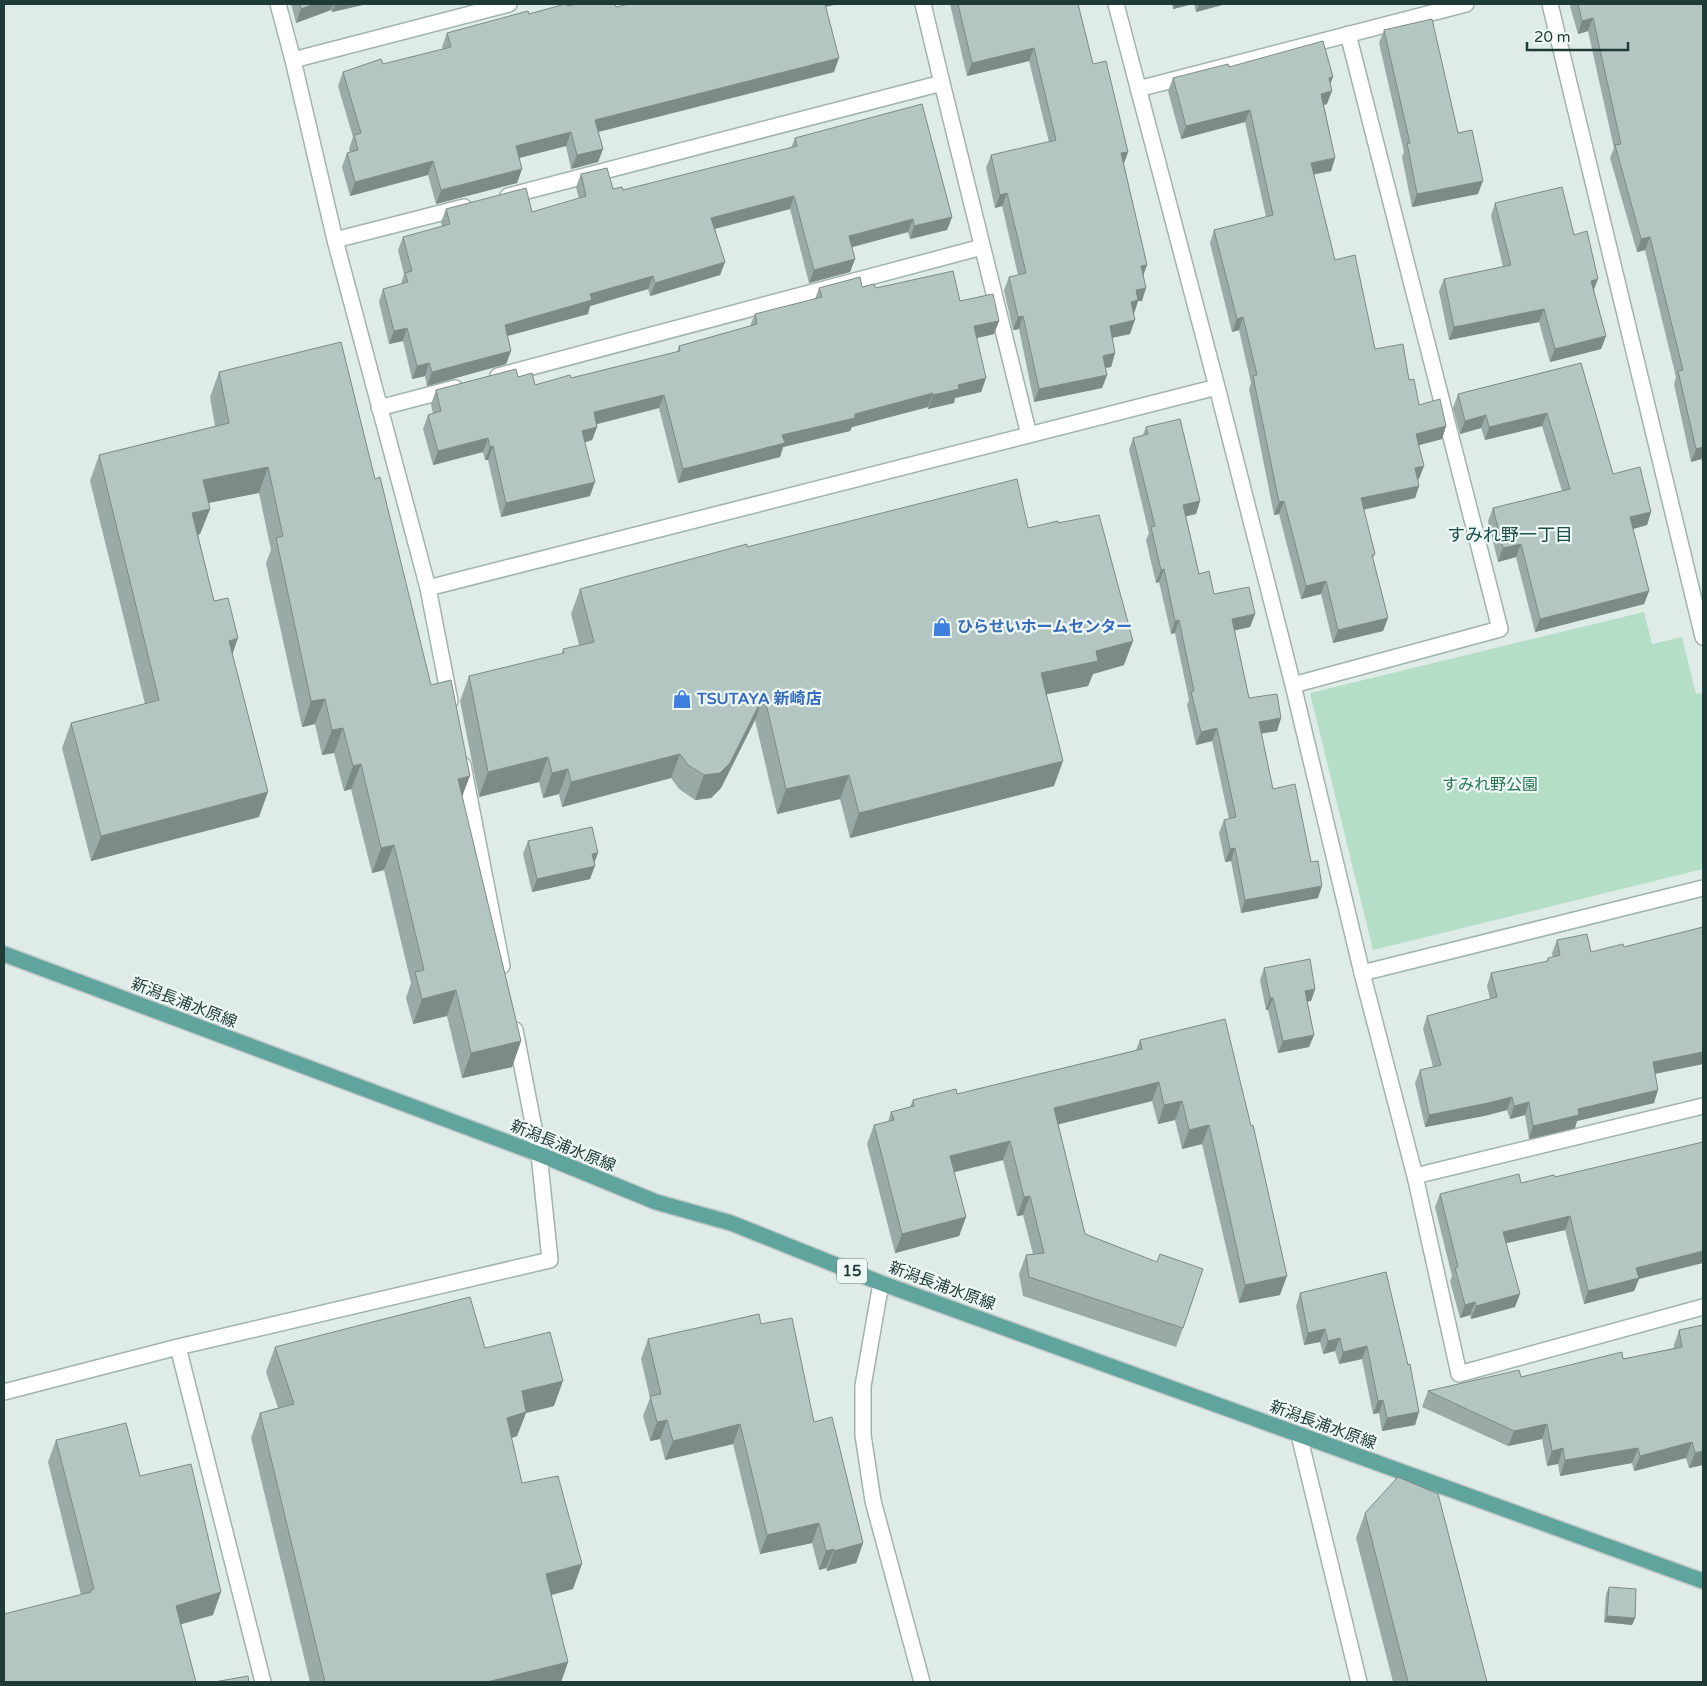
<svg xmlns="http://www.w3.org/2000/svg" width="1707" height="1686" font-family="'Varela Round','Noto Sans JP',sans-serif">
  <rect width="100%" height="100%" fill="#deebe7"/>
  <path fill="#b5dec7" d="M1644,612L1652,644L1682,637L1696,694L1703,693V869L1373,950L1310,693Z"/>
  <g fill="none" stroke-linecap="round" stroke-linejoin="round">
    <g stroke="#a1b3af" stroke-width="18">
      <path id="minor" d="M278,4L293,60L335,240L428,588L450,701
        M923,4L942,83L1029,435
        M1116,4L1217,387L1293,685L1362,973L1415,1176L1459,1374L1703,1307
        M1550,4L1703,637
        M293,60L509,4
        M1138,89L1466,4
        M508,196L942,83
        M335,240L464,207
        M498,376L982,247
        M379,408L455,388
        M428,588L1217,387
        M1293,685L1500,629L1348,34
        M463,765L502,966
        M1415,1176L1703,1106
        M178,1347L263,1682
        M4,1392L178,1347L550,1260L539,1154L515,1030
        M1299,1435L1359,1682"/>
    </g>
    <g stroke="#a1b3af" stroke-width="18">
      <path id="tertiary" d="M1362,973L1703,888
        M881,1283L863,1386V1435L873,1501L922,1682"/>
    </g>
    <g stroke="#c0c8c7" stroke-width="18">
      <path id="primary" d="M4,954L539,1154L656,1202L731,1223L881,1283L1703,1581"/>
    </g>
    <use href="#minor" stroke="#fff" stroke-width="15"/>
    <use href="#tertiary" stroke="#fff" stroke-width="15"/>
    <use href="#primary" stroke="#5fa49d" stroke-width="15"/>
  </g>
  <path fill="#9aaaa6" d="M291,4H367L332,12L331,10L296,23Z
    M838,4L826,7L834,72L598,132L603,149L598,162L571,169L566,146L519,158L522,169L517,183L436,204L428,175L350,196L342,167L347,153H350L349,149L353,137L338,86L343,72L383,64L443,49L442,47L447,33L529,14L567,6L616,7Z
    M950,4H1078L1093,64L1128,152L1124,164L1147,265L1143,275L1142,301H1138L1133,314L1130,334L1112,338L1115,353L1111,367L1105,368L1107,375L1102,388L1034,402L1019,329L1013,330L1004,290L1009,277L1018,275L1002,206L995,208L986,168L991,155L1049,142L1029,61L967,76Z
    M1172,4H1193L1173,9Z
    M1194,4H1226L1196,12Z
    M1571,4H1703V466L1701,459L1691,462L1674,384L1676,377L1645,250L1637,252L1610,158L1614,148L1588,31L1578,34L1570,6Z
    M1384,30L1458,133L1478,194L1412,207L1402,157L1404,152L1379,43Z
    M1229,67L1330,85L1327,104L1324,105L1335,158L1331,171L1313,174L1335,260L1375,349L1409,380L1419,405L1446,426L1442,439L1419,445V479H1418L1419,486L1415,498L1363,510L1375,554L1373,558L1388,618L1383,631L1333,643L1321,594L1301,599L1279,514L1274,515L1249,389L1251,383L1239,330L1232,332L1210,243L1214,230L1266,217L1245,122L1181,139L1168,91L1173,78Z
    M795,138L952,217L947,230L910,239L908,232L852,247L855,259L850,272L809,283L790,209L715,229L725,262L720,275L650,296L648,289L590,306L588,314L507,336L511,351L506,364L427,386L425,376L412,379L403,341L389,344L379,302L383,289L401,284L404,274L398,250L403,237L442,227L441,222L446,209L532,212L579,199L576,187L581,174L613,189L623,190L791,148Z
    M1495,203L1574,235L1594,290L1606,336L1601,349L1550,362L1539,322L1449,340L1439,291L1444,279L1503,267L1491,216Z
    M862,287L876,288L960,301L999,321L994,334L976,338L986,378L981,392L955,398L954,403L928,409V407L852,427L850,431L783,447L780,457L678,483L659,408L597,424V427L592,440L585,442L590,496L501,517L488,460H485L483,452L433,465L423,429L428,415L433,414L431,404L436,390L518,377L535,385L571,378L677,352L679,346L750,326L755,314L815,299L819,288Z
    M1581,363L1613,474L1651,512L1647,525L1633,529L1649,591L1644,604L1535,632L1516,557L1498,562L1488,521L1493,508L1562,491L1542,426L1485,440L1481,428L1460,434L1453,408L1458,394Z
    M219,372L375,479L431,685L462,797L521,1041L512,1067L462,1078L447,1016L413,1024L406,998L411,983L384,870L372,873L351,789L344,791L334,753L322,755L315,724L302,727L266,563L271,550L259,493L208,503L210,509L200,534L198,535L214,601L232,655L259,817L91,861L62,748L71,723L145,704L90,481L99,455L215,426L210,397Z
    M1146,427L1200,501L1196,514L1186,516L1199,574L1214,594L1255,614L1250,627L1234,630L1249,698L1281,718L1277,731L1261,733L1273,789L1318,898L1241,913L1231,861L1225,862L1219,833L1224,820L1229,819L1212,741L1196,745L1187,705L1189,700L1175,633L1171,634L1159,582L1156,583L1146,540L1149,533L1129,450L1133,438L1143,435Z
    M1028,528L1124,665L1093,674L1088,686L1047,694L1054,786L850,838L840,799L777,814L755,720L721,788L711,798L695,800L679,789L671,778L562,807L559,794L543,798L539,782L479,797L460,701L469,676L562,654L563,649L579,645L571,614L580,589L747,547Z
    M528,841L598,853L594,863L590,879L532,892L523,854Z
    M1557,940L1591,952L1624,947L1703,1064L1655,1074L1654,1103L1577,1121L1575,1128L1529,1139L1525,1115L1510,1119L1507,1110L1484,1116L1425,1127L1415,1083L1420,1070L1433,1067L1423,1029L1427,1016L1490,999L1487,986L1491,973L1546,962L1548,958L1553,957L1552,953Z
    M1264,968L1315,989L1311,1001H1307L1314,1035L1309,1047L1278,1053L1268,1010H1266L1260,980Z
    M1225,1019L1280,1295L1239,1303L1202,1144L1182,1149L1175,1120L1158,1124L1152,1101L1058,1124L1085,1234L1183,1328L1176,1347L1023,1296L1019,1274L1026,1255L1033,1254L1023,1215L1017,1216L1003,1160L954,1172L966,1217L959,1236L895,1253L867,1144L874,1125L888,1122L891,1112L910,1107L913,1100L957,1094L1136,1050L1140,1040Z
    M1555,1177L1639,1279L1634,1291L1584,1304L1565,1230L1506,1243L1515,1307L1471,1319L1470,1315L1460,1318L1450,1281L1452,1276L1435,1207L1440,1194L1521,1183Z
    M1386,1272L1419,1412L1415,1425L1382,1431L1379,1413L1373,1414L1362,1359L1339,1364L1335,1351L1323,1354L1320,1342L1304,1345L1296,1306L1300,1293Z
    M761,1324L814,1422L863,1543L856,1563L827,1571L826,1568L819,1570L812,1543L760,1554L733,1444L665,1460L660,1439L650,1441L643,1416L650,1398L641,1359L648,1339Z
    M1703,1325V1465L1689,1468L1686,1458L1634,1471L1632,1463L1560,1476L1558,1464L1547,1466L1542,1439L1508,1446L1422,1407L1428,1391L1521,1377L1623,1359L1674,1348V1345L1679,1330Z
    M275,1347L485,1348L554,1406L526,1413L517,1436L511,1438L522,1483L573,1589L551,1595L568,1662L561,1682H310L251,1438L260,1413L278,1408L266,1372Z
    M56,1440L140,1476L213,1615L181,1624L81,1595L48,1462Z
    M1365,1513L1487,1682H1393L1356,1538Z
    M1609,1587L1635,1618L1632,1625L1604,1622L1606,1594Z"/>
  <path fill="#7d8b87" d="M314,4H333L331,10L296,23L301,9Z
    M335,4H367L332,12Z
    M819,4H838L817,8Z
    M1175,4H1193L1173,9Z
    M1199,4H1226L1196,12Z
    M1593,18L1588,31L1578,34L1582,21Z
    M1034,48L1029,61L967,76L972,63Z
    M839,58L834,72L590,134L595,120Z
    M1333,77L1328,90L1329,78Z
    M1332,91L1327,104L1317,107L1321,94Z
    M1250,110L1245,122L1181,139L1186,126Z
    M571,132L566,146L511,160L516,146Z
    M603,149L598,162L571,169L577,155Z
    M1128,152L1123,165L1121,153Z
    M1335,158L1331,171L1306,176L1311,163Z
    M433,161L428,175L350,196L355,182Z
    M522,169L517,183L436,204L441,190Z
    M1483,181L1478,194L1412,207L1417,194Z
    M1007,193L1002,206L995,208L1000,195Z
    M794,196L790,209L706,231L711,218Z
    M952,217L947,230L910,239L914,226Z
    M913,219L908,232L845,249L849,236Z
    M1650,237L1645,250L1637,252L1641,239Z
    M855,259L850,272L809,283L814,270Z
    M725,262L720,275L650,296L655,283Z
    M1147,265L1142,279L1141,266Z
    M653,276L648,289L590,306L588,314L500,338L505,325L590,294Z
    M1598,279L1593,292L1591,281Z
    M1146,288L1142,301H1138L1134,314L1126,315L1136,290Z
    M1544,309L1539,322L1449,340L1454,327Z
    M1023,316L1019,329L1013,330L1018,317Z
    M1243,317L1239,330L1232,332L1237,319Z
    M1135,320L1130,334L1105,339L1110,326Z
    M999,321L994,334L969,340L974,326Z
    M407,328L403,341L389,344L394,331Z
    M1606,336L1601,349L1550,362L1555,349Z
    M511,351L506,364L427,386L432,372Z
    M1115,353L1111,367L1098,369L1103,356Z
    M429,363L425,376L412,379L417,366Z
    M1107,375L1102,388L1034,402L1039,389Z
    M986,378L981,392L955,398L954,403L928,409L933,395L958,385Z
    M933,393L928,407L852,427L850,431L783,447L780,457L678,483L683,469L782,435L855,414Z
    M664,395L659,408L589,426L594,412Z
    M1547,413L1542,426L1485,440L1489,427Z
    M1486,415L1481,428L1460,434L1465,421Z
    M1446,426L1442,439L1412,447L1416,434Z
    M597,427L592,440L577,445L582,431Z
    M488,438L483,452L433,465L438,451Z
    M493,446L488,460H485L490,447Z
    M1703,447V454L1701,459L1691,462L1696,449Z
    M1424,466L1419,479L1411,481L1415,468Z
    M268,467L259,493L193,506L203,480Z
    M595,482L590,496L501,517L506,503Z
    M1419,486L1415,498L1356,511L1361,498Z
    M1200,501L1196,514L1179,518L1183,505Z
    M1284,501L1279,514L1274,515L1279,502Z
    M210,509L200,534L183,539L192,513Z
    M1651,512L1647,525L1625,531L1630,517Z
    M1521,544L1516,557L1498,562L1503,548Z
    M1164,569L1159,582L1156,583L1161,570Z
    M1326,581L1321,594L1301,599L1306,586Z
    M1649,591L1644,604L1535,632L1540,619Z
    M1255,614L1250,627L1228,632L1232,619Z
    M1388,618L1383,631L1333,643L1338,630Z
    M1179,620L1175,633L1171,634L1175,621Z
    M238,638L229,664V641Z
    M1133,641L1124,665L1093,674L1088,686L1032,697L1041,673L1096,651Z
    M764,695L755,720L721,788L711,798L695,800L704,775Z
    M325,699L315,724L302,727L311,701Z
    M1281,718L1277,731L1254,735L1259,722Z
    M343,728L334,753L322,755L332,730Z
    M1217,728L1212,741L1196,745L1201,732Z
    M680,754L671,778L562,807L571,782Z
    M548,757L539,782L479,797L488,772Z
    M1063,761L1054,786L850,838L859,813Z
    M361,764L351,789L344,791L353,766Z
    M568,769L559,794L543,798L552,773Z
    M849,775L840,799L777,814L786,789Z
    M470,776L460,802L458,779Z
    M268,792L259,817L91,861L101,836Z
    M394,845L384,870L372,873L381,848Z
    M1235,848L1231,861L1225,862L1230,849Z
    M598,853L593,866L592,854Z
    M595,866L590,879L532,892L537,879Z
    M1322,886L1318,898L1241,913L1245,900Z
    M1315,989L1311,1001L1301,1003L1305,991Z
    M456,990L447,1016L413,1024L422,999Z
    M1270,998H1273L1268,1010H1266Z
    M1314,1035L1309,1047L1278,1053L1283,1041Z
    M521,1041L512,1067L462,1078L471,1053Z
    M1703,1052V1064L1648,1075L1653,1062Z
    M1159,1082L1152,1101L1048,1127L1054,1108Z
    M1658,1090L1654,1103L1577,1121L1575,1128L1529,1139L1533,1126L1578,1109Z
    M1512,1097L1507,1110L1484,1116L1425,1127L1429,1115Z
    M1182,1101L1175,1120L1158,1124L1164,1105Z
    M1529,1102L1525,1115L1510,1119L1514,1106Z
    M1209,1125L1202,1144L1182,1149L1189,1130Z
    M1010,1141L1003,1160L943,1175L950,1156Z
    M1030,1196L1023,1215L1017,1216L1024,1197Z
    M1570,1216L1565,1230L1498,1245L1503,1232Z
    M966,1217L959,1236L895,1253L902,1234Z
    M1703,1251V1263L1639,1279L1634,1291L1584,1304L1588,1291L1636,1268Z
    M1287,1276L1280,1295L1239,1303L1245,1285Z
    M1520,1294L1515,1307L1471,1319L1476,1306Z
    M1475,1302L1470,1315L1460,1318L1465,1305Z
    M1325,1329L1320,1342L1304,1345L1308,1333Z
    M1340,1338L1335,1351L1323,1354L1328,1341Z
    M1367,1346L1362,1359L1339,1364L1343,1352Z
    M563,1381L554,1406L526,1413L517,1436L498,1443L507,1418L522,1391Z
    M1383,1400L1379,1413L1373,1414L1378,1401Z
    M1419,1412L1415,1425L1382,1431L1387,1418Z
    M667,1420L660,1439L650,1441L657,1422Z
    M740,1424L733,1444L665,1460L673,1441Z
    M1547,1424L1542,1439L1508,1446L1514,1431Z
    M1692,1442L1686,1458L1634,1471L1640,1456Z
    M1563,1448L1558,1464L1547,1466L1552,1451Z
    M1638,1448L1632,1463L1560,1476L1565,1460Z
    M1703,1451V1465L1689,1468L1695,1453Z
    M819,1523L812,1543L760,1554L767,1535Z
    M863,1543L856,1563L827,1571L834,1551Z
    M834,1549L826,1568L819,1570L826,1551Z
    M582,1564L573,1589L537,1599L546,1574Z
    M221,1592L213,1615L168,1628L176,1606Z
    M1607,1616L1635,1618L1632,1625L1604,1622Z
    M568,1662L561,1682H487Z"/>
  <path fill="#b3c6c1" stroke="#7d8b87" d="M300,4H314L301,9Z
    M565,4L567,6L578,4H615L616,7L629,4H825L839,58L595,120L603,149L577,155L571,132L516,146L522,169L441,190L433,161L355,182L347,153L358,150L354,135L361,133L343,72L381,59L383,64L451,47L447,33L528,11L529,14Z
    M958,4H1078L1093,64L1106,61L1128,152L1121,153L1147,265L1141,266L1146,288L1136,290L1138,300L1131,302L1135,320L1110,326L1115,353L1103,356L1107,375L1039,389L1023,316L1018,317L1009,277L1026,273L1007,193L1000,195L991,155L1056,140L1034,48L972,63Z
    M1578,4H1703V447L1696,449L1678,371L1683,370L1650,237L1641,239L1615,145L1621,144L1593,18L1582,21Z
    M1432,19L1458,133L1472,130L1483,181L1417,194L1407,143H1410L1384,30Z
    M1323,41L1333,77L1329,78L1332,91L1321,94L1335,158L1311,163L1335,260L1355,255L1375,349L1403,344L1409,380L1414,379L1419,405L1440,399L1446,426L1416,434L1424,466L1415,468L1419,486L1361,498L1375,554L1372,555L1388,618L1338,630L1326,581L1306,586L1284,501L1279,502L1253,376L1257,375L1243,317L1237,319L1214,230L1273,215L1250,110L1186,126L1173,78L1228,64L1229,67Z
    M922,104L952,217L914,226L913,219L849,236L855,259L814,270L794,196L711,218L725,262L655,283L653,276L590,294L592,300L505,325L511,351L432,372L429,363L417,366L407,328L394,331L383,289L408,282L405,273L412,271L403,237L450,224L446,209L526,188L532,212L586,196L581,174L607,168L613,189L622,187L623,190L797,146L795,138Z
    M1562,187L1574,235L1587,231L1598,279L1591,281L1606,336L1555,349L1544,309L1454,327L1444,279L1511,265L1495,203Z
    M953,271L960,301L993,294L999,321L974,326L986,378L958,385L959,389L933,395V393L855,414V418L782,435L785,443L683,469L664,395L594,412L597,427L582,431L595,482L506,503L493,446L490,447L488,438L438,451L428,415L441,411L436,390L516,369L518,377L532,373L535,385L570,375L571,378L680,351L679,346L757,324L755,314L822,297L819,288L860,277L862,287L874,284L876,288Z
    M341,342L375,479L380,477L431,685L451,680L470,776L458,779L521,1041L471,1053L456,990L422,999L415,972L424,970L394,845L381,848L361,764L353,766L343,728L332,730L325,699L311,701L276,538L283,536L268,467L203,480L210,509L192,513L214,601L228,598L238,638L229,641L268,792L101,836L71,723L159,700L99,455L229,423L219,372Z
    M1581,363L1613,474L1640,467L1651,512L1630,517L1649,591L1540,619L1521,544L1503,548L1493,508L1570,489L1547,413L1489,427L1486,415L1465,421L1458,394Z
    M1180,419L1200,501L1183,505L1199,574L1209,571L1214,594L1249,587L1255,614L1232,619L1249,698L1277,694L1281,718L1259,722L1273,789L1295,784L1311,862L1318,861L1322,886L1245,900L1235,848L1230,849L1224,820L1236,817L1217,728L1201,732L1191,692L1194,691L1179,620L1175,621L1164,569L1161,570L1151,527L1155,526L1133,438L1148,434L1146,427Z
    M1017,479L1028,528L1058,521V523L1099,515L1133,641L1096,651L1098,661L1041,673L1063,761L859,813L849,775L786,789L764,695L730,763L720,773L704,775L688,765L680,754L571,782L568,769L552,773L548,757L488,772L469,676L564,653L563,649L594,642L580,589L747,544V547Z
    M592,827L598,853L592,854L595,866L537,879L528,841Z
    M1703,927V1052L1653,1062L1658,1090L1578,1109L1579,1115L1533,1126L1529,1102L1514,1106L1512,1097L1488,1103L1429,1115L1420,1070L1441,1065L1427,1016L1497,997L1491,973L1548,961V958L1560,955L1557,940L1587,934L1591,952L1623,944L1624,947Z
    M1310,959L1315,989L1305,991L1314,1035L1283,1041L1273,998H1270L1264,968Z
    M1225,1019L1251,1126L1253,1125L1287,1276L1245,1285L1209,1125L1189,1130L1182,1101L1164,1105L1159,1082L1054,1108L1085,1234L1157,1262L1160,1254L1203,1269L1183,1328L1029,1277L1026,1255L1044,1253L1030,1196L1024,1197L1010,1141L950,1156L966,1217L902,1234L874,1125L894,1120L891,1112L914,1106L913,1100L956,1089L957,1094L1142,1049L1140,1040Z
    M1703,1142V1251L1636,1268L1639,1278L1588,1291L1570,1216L1503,1232L1520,1294L1476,1306L1475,1302L1465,1305L1455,1268L1458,1267L1440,1194L1519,1174L1521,1183L1554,1175L1555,1177Z
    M1386,1272L1408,1365L1410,1364L1419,1412L1387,1418L1383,1400L1378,1401L1367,1346L1343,1352L1340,1338L1328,1341L1325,1329L1308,1333L1300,1293Z
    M470,1297L485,1348L550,1332L563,1381L522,1391L526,1412L507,1418L522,1483L558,1476L582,1564L546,1574L568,1662L487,1682H325L260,1413L294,1404L275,1347Z
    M759,1314L761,1324L792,1318L814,1422L832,1417L863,1543L834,1551V1549L826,1551L819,1523L767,1535L740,1424L673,1441L667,1420L657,1422L650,1396L661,1394L648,1339Z
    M1703,1325V1451L1695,1453L1692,1442L1640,1456L1638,1448L1565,1460L1563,1448L1552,1451L1547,1424L1514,1431L1428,1391L1519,1370L1521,1377L1622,1352L1623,1359L1682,1347L1679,1330Z
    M126,1423L140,1476L191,1464L221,1592L176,1606L196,1682H4V1614L91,1592V1590L94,1589L56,1440Z
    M1398,1477L1438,1494L1487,1682H1408L1365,1513Z
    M1609,1587L1636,1589L1635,1618L1607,1616Z
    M248,1676L249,1682H214Z"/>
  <defs>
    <g id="shop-bare" transform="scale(1.5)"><path d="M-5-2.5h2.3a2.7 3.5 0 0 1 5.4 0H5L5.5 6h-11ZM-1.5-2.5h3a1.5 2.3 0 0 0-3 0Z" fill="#3f7fe0" stroke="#eef7f4" stroke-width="2.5" paint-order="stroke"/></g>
  </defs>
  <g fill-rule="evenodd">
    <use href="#shop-bare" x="942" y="627"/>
    <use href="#shop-bare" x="682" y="699"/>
  </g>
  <g text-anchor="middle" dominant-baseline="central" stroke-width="4.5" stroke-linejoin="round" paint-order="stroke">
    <rect fill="#eef7f4" stroke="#5c7370" stroke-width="1" x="837" y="1258.5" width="30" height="25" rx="4"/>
    <g font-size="15" font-weight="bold" fill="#1e3b38">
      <text x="852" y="1271">15</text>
    </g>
    <g font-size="16" font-weight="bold" fill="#366cbe" stroke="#eef7f4" text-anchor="start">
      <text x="957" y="627">ひらせいホームセンター</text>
      <text x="697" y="699">TSUTAYA 新崎店</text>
    </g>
    <g font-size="16" fill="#267551" stroke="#eef7f4">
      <text x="1490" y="785">すみれ野公園</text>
    </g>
    <g font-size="16" fill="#1e3b38" stroke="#eef7f4">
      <text transform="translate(184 1003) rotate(21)">新潟長浦水原線</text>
      <text transform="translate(563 1146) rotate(22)">新潟長浦水原線</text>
      <text transform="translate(942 1286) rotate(20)">新潟長浦水原線</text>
      <text transform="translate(1323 1425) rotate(20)">新潟長浦水原線</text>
    </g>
    <g font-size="18" fill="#194f4a" stroke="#eef7f4">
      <text x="1510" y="535">すみれ野一丁目</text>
    </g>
  </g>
  <rect width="1707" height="1686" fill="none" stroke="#1e3b38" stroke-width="10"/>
  <path d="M1527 42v8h101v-8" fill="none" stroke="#1e3b38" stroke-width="2.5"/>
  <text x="1534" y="42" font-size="15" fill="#1e3b38" stroke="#eef7f4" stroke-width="4" paint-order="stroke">20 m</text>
</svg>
